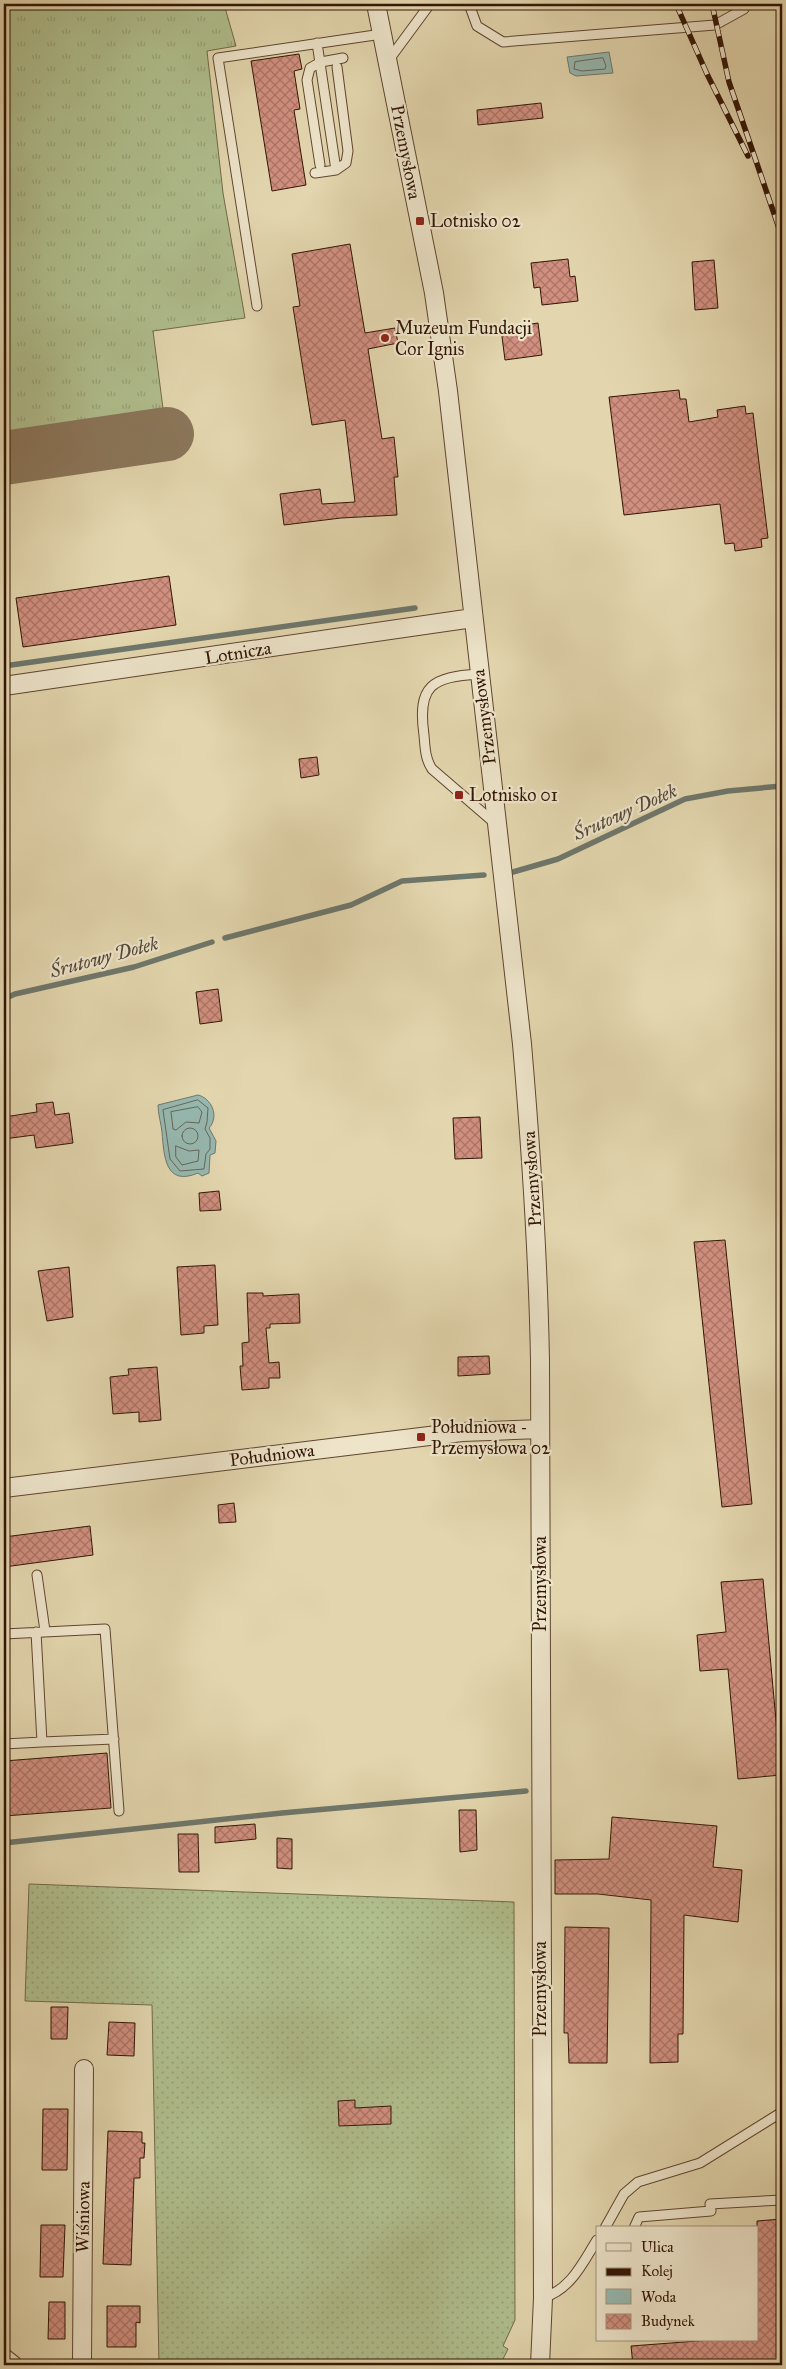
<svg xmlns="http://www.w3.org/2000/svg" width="786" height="2369" font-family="'IM FELL Great Primer',serif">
  <defs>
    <pattern id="grass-tufts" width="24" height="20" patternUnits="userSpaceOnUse" patternTransform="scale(1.25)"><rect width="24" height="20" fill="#b0be8d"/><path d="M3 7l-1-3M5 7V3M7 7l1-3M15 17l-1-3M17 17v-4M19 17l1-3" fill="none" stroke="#98a278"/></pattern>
    <pattern id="garden-dots" width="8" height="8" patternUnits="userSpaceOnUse" patternTransform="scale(1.25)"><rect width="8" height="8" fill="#b0be8d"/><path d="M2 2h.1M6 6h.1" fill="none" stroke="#98a278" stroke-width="1.8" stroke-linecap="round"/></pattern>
    <pattern id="building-cross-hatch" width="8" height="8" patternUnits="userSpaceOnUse" patternTransform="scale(1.25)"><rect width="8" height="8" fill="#d18f7f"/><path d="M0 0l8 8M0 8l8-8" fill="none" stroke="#aa7466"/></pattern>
  </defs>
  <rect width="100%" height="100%" fill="#e3d6ae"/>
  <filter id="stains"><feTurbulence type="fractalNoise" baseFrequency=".004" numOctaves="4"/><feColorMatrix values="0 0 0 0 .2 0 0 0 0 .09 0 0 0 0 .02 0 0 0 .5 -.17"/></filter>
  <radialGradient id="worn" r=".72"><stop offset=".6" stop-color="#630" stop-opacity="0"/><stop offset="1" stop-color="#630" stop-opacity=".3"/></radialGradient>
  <path fill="url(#grass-tufts)" stroke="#726a49" d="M4,4H224L236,46L207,51L223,193L245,318L153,331L165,424L4,447Z"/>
  <path fill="url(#garden-dots)" stroke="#726a49" d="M29,1884L514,1902L515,2320L503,2346L508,2349L500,2365H159L152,2005L25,2001Z"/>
  <path fill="#96b8b0" stroke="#6e776c" d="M609,52L613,73L576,76L570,73L567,57Z
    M198,1095C211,1098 220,1116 209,1128L216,1141L215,1153L210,1155L209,1173L202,1176L198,1173C165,1187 164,1156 162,1132C161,1123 158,1114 158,1105Z"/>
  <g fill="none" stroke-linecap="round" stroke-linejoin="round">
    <path stroke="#64665a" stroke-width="1" d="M603,58L606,66L605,69L582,71L574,69L575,62Z
      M198,1100L208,1108L207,1122L205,1129L210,1138V1149L206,1154L204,1169L180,1171L170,1159L163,1110Z
      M198,1107L202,1112L199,1123L186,1122L176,1130L173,1129L171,1112Z
      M182 1136a8 8 0 1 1 16 0a8 8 0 1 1-16 0Z
      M176,1146L189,1151L199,1150L198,1161L182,1165L176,1157Z"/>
    <path stroke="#6e776c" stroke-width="5.5" d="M4,666L415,608
      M513,872L558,859L685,799L728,791L782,786
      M225,938L351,905L402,881L484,875
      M4,999L15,994L134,967L212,942
      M4,1843L282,1813L526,1791"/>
    <path stroke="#8b765a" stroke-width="54" d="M4,458L167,434"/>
  </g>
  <path fill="url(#building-cross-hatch)" stroke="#331505" d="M299,54L302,69L294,71L300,109L294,110L306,185L272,191L251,61Z
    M541,103L543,118L478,125L477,110Z
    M350,244L365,333L395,328L398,343L368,349L382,439L394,437L398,477H394L397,515L341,518L284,525L280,494L320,489L322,504L355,502L345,420L312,425L293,307L300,306L292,254Z
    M568,259L570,277L575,276L578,301L542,305L540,287L534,288L531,263Z
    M714,260L718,308L695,310L692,262Z
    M538,323L542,355L505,360L501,329Z
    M679,390L680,399H686L689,422L718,417L717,410L745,406L746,414L753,413L768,538L761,539L762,547L735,551L734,543L725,544L720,504L624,515L609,397Z
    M169,576L176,625L23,647L16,598Z
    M317,757L319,775L301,778L299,759Z
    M218,989L222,1021L200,1024L196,992Z
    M53,1102L55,1115L69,1113L73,1143L36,1148L34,1135L4,1139V1117L37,1112L36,1104Z
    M480,1117L482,1158L455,1159L453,1118Z
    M219,1191L221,1210L200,1211L199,1193Z
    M725,1240L752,1504L722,1507L694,1242Z
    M215,1265L218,1325L204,1326V1333L181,1335L177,1267Z
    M69,1267L73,1317L47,1321L38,1271Z
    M247,1293H263V1296L299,1294L300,1323L270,1324V1328H266L269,1363L279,1362L280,1378H269V1388L242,1390L240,1366H243L242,1343L249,1342Z
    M489,1356L490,1374L458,1376V1357Z
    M157,1367L161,1420L139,1422V1412L113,1414L110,1377L129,1375L128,1369Z
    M234,1503L236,1522L219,1523L218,1505Z
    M90,1526L93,1555L4,1567V1537Z
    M763,1579L781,1775L738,1779L728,1669L700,1671L697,1635L726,1632L721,1582Z
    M107,1753L111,1808L4,1816V1761Z
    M459,1810H476L477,1850L460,1852Z
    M612,1817L717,1826L713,1867L742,1870L738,1922L684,1915L683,2034H678V2062L650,2063L651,1900L598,1894H555V1860L609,1859Z
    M255,1824L256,1839L215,1843V1827Z
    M178,1834H198L199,1872H179Z
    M277,1838L292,1839V1869L277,1868Z
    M565,1927L609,1928L607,2063H569L568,2033H564Z
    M51,2007H68L67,2039H51Z
    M109,2022L135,2023L134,2056L107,2055Z
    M355,2100V2108L391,2106V2124L339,2126L338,2101Z
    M43,2109H68L67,2170H42Z
    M108,2131L142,2132V2143H145L144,2158H140V2178H134L131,2265L103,2264Z
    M782,2219V2365H633L631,2346L711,2340H757V2221Z
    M41,2225H65L63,2277H40Z
    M49,2302H65V2339H48Z
    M107,2306H140V2323L136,2322V2347H107Z"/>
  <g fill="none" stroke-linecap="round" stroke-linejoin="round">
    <g stroke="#5f452f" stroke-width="11">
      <path id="lane" d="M469,4L477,26L503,42L715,25L744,9L746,4
        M317,43L336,170
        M388,61L430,4
        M320,165L307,80L310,68L321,62L343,58
        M315,173L336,170L346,163L348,151L337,67
        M257,306L218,58L382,34
        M479,674C432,677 417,685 424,735C425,746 425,759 432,769L497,825
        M37,1575L45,1631
        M4,1634L105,1629L119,1811
        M42,1742L114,1739
        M4,1744L42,1742L36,1632
        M605,2228L624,2194L638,2182L700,2163L782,2112
        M634,2228L639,2217L711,2211L710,2204L782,2200
        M543,2298C571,2289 582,2264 597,2240"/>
    </g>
    <g stroke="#5f452f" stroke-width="20">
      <path id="street" d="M376,4L434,293L448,391L522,1044C531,1149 538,1254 540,1360L543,2298L540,2365
        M4,686L473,618
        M4,1488L462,1432L540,1429
        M4,2358L13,2365
        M82,2365L84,2069"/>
    </g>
    <use href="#lane" stroke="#ede4ca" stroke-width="9"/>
    <use href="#street" stroke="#ede4ca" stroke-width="18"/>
    <g stroke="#331505" stroke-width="5.5">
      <path id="rail" d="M676,4L707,74L748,156
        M712,4L729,82L782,237"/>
    </g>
    <use href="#rail" stroke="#ede4ca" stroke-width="4" stroke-dasharray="11" stroke-linecap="butt"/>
  </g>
  <g fill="#8f2418" stroke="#ede4ca" stroke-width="2">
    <rect x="415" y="216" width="10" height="10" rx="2.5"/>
    <circle cx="385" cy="338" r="5"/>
    <rect x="454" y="790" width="10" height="10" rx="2.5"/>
    <rect x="416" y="1432" width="10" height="10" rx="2.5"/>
  </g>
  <g text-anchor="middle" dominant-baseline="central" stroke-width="4.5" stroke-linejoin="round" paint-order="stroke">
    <g font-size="18" fill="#331505" stroke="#ede4ca">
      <text transform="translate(406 152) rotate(79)">Przemysłowa</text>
      <text transform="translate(238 653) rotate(-9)">Lotnicza</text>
      <text transform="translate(484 717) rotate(-97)">Przemysłowa</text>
      <text transform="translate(532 1179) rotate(-94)">Przemysłowa</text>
      <text transform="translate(272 1455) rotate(-7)">Południowa</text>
      <text transform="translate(540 1584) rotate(-90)">Przemysłowa</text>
      <text transform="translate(540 1989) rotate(-90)">Przemysłowa</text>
      <text transform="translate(83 2217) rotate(-89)">Wiśniowa</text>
    </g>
    <g font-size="18" fill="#331505" stroke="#ede4ca" text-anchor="start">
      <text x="430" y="221">Lotnisko 02</text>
      <text x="395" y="328">Muzeum Fundacji<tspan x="395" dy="21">Cor Ignis</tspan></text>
      <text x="469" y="795">Lotnisko 01</text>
      <text x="431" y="1427">Południowa -<tspan x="431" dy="21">Przemysłowa 02</tspan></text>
    </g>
    <g font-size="19" font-style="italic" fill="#514638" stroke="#ede4ca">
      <text transform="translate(625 812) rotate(-24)">Śrutowy Dołek</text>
      <text transform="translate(104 957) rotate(-15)">Śrutowy Dołek</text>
    </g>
  </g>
  <rect width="786" height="2369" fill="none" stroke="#e3d6ae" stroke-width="20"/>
  <rect x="5" y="5" width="776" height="2359" fill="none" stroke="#331505" stroke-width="2.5"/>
  <rect x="10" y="10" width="766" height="2349" fill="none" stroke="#331505"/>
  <rect x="596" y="2226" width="162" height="115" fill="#ede4ca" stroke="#a3917b"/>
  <rect x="606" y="2243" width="25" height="8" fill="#ede4ca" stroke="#a3917b"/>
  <text x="641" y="2252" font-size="15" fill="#331505">Ulica</text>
  <rect x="606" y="2268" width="25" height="8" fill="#331505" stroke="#a3917b"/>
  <text x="641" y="2276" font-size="15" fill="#331505">Kolej</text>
  <rect x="606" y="2289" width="25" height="15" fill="#96b8b0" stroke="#a3917b"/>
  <text x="641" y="2302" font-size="15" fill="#331505">Woda</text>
  <rect x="606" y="2314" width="25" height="15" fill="url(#building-cross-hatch)" stroke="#a3917b"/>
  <text x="641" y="2326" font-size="15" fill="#331505">Budynek</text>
  <rect width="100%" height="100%" filter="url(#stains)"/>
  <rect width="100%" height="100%" fill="url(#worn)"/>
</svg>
